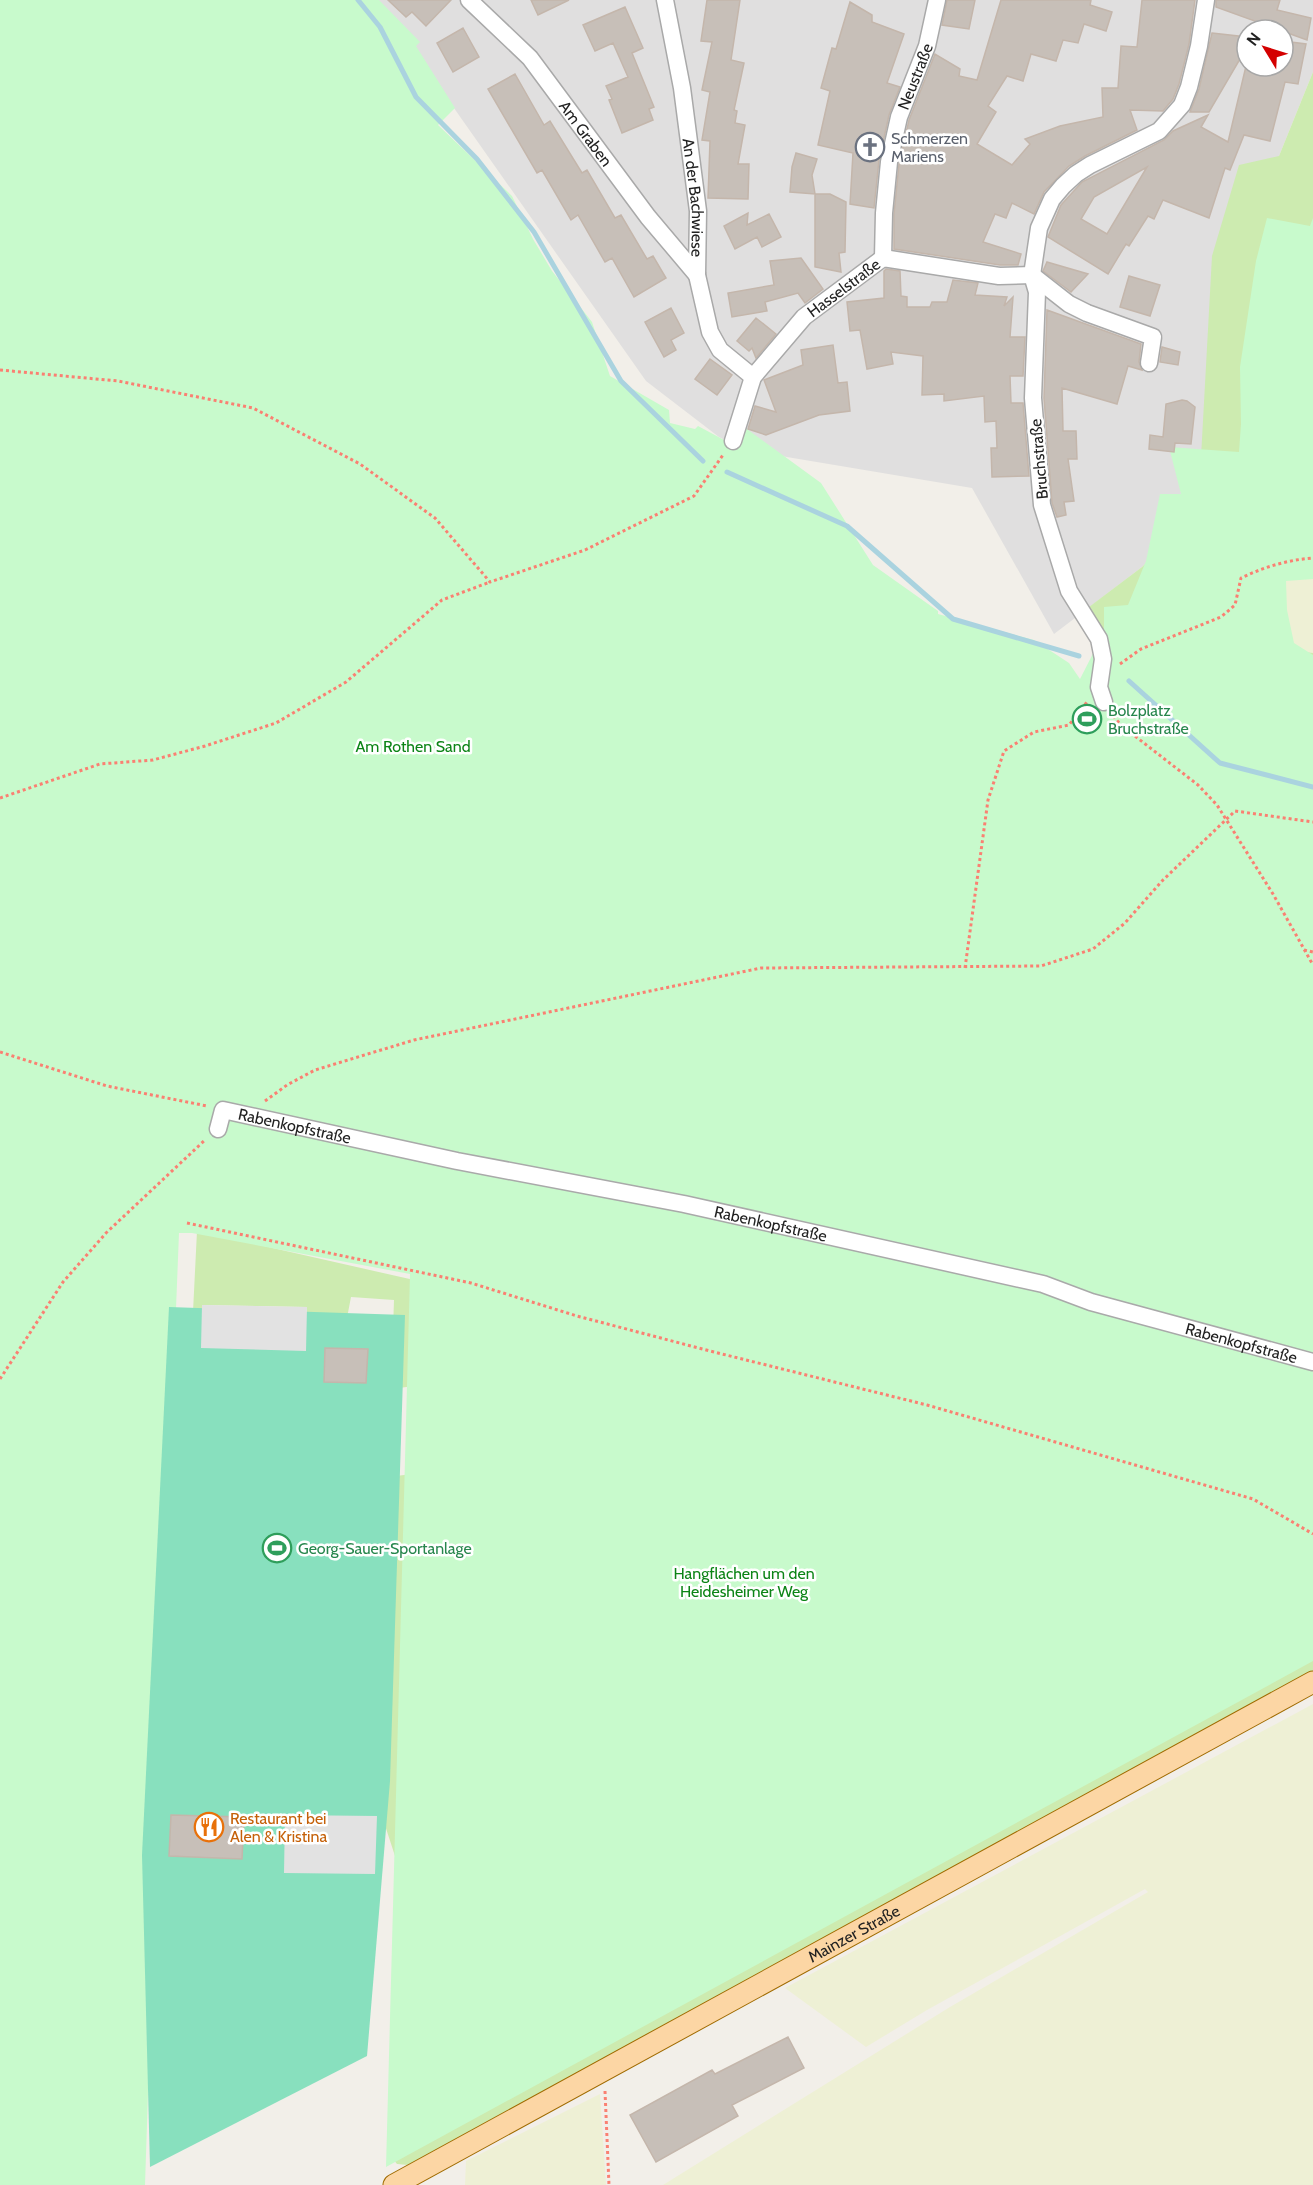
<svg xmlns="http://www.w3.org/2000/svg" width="1313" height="2185" font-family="Cabin,sans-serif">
  <rect width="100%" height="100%" fill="#f2efe9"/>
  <path fill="#e0dfdf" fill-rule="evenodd" d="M378,0H1313V72L1279,156L1198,512L1142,567L1054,634L972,488L763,453L740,448L719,437L646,381ZM1247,30H1283V66H1247Z"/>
  <path fill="#eef0d5" d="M1313,495V653L1291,650L1258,599Z
    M1313,1704V2185H663L950,2007L1148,1892L1145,1889L927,2010L866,2047L785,1988Z
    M600,2094L606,2185H465L466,2161Z"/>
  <path fill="#cdebb0" d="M1313,72V288L1253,457L1213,520L1291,650L1313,653V815L1180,764L1089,607L1142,567L1198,512L1212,256L1239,165L1279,156Z
    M197,1231L423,1282L422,1385L391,1389L394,1300L351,1297L346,1323H307V1307L202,1305V1314L193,1312Z
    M412,1474L396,1859L379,1807L396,1476Z
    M1313,1544V1671L408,2165L397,2164L388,2153L387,2137L428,2131Z"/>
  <path fill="#c8facc" d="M0,0H379L420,42L416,46L455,108L438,125L512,196L533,239L552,271L592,322L610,376L669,410L670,423L695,429L698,426L726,441L744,427L821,483L873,565L938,611V614L1034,640L1069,663L1080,679L1104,632V607L1128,605L1146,561L1160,494H1181L1169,447L1239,452L1241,424L1240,367L1256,261L1267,218L1310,226L1313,218V579L1286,581L1287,610L1294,643L1313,655V1661L386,2167L410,1274L192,1233H179L163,1637L145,2185H0Z"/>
  <path fill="#88e0be" d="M169,1307L405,1315L390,1781L367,2056L150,2167L142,1855Z"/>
  <path fill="#e2e2e2" d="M202,1305L307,1307L306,1351L201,1348Z
    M285,1815L377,1816L375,1874L284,1873Z"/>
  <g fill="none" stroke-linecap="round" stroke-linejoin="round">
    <path stroke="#aad3df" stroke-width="5" d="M358,0L380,27L416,97L477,159L534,232L621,381L703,461
      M727,472L847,526L953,619L1079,656
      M1129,681L1220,763L1313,787"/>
  </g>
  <path fill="#c7bfb8" stroke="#c4b6ab" stroke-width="1.5" fill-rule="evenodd" d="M388,0H451L426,26L412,12L406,17Z
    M531,0H569L538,15Z
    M707,0H740L731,60L744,63L734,110L737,111L735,123L745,125L738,164H749L748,199L708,198L710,141L702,140L710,92L702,90L712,42L701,41Z
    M947,0H975L969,29L942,25Z
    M1001,0H1091L1090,5L1112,12L1106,31L1084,24L1078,43L1063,40L1056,61L1031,54L1023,81L1007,76L988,106L996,112L977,144L1012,165L1030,144L1025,139L1060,126L1103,117L1102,88H1118L1121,46L1137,47L1142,0H1195L1189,44L1179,84L1173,99L1163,111L1130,110L1137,130L1085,156L1069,166L1044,192L1034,214L1012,203L1006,218L995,214L983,242L1021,254L1018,265H1000L894,249V214L899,164L909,120L935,54L960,69L959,76L977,80Z
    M1216,0H1280L1277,10L1311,18L1307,40L1216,7Z
    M850,2L872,15V22L904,34L887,83L900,87L889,115L879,160L874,208L850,204L853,153L818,145L830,91L821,88L832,48L836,49Z
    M625,7L643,48L632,53L654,107L649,109L653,120L622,133L609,100L612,99L606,86L628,77L613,43L595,51L583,25Z
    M463,28L479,57L453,72L437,43Z
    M1212,33L1247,37V47L1209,112H1190L1199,89Z
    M1283,41L1306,44L1298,84L1285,82L1270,141L1244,135L1230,170L1225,168L1209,218L1163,200L1154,219L1148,216L1129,246L1126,244L1108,274L1048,237L1061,205L1082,182L1164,140L1173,131L1208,115L1201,127L1228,142L1246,66H1283ZM1147,167L1107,234L1081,219L1094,197Z
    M515,74L544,125L550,121L582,173L587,170L615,218L621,215L647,259L653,256L666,278L634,297L612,258L605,262L578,215L571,220L542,170L537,173L488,89Z
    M796,153L817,159L812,175L815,194L790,192L792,167Z
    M815,194H830L846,202L845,252L839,253L841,272L815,267Z
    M748,213L747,225L769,214L781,237L762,247L757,237L735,249L724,226Z
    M801,258L823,289L805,303L798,293L765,302L767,311L732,317L728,293L774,285L770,261Z
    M1047,262L1088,274L1071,292L1043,271Z
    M886,269L900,271L901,296L907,297V307H930L932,302H947L953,280L978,283L975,295L1007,297L1004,306L1013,297L1010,337H1025L1023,376H1010L1011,403H1023L1029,476L992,477L991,448H997L996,421L985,422L984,396L944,401V394L922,395L923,356L891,352L893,364L867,369L860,330L850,331L847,302L884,298V271Z
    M1129,276L1160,285L1150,316L1120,307Z
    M671,308L684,333L671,340L676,350L664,357L645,322Z
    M1047,310L1141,344L1139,362L1142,370L1128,366L1117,404L1062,388L1063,431H1076L1077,459H1068L1074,501L1064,502L1066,515L1057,517L1052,503L1044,398Z
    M756,318L776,334L756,358L752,348L749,351L737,341Z
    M833,345L838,383L847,382L850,411L819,415L766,435L748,429L755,406L776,412L764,380L803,365L801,350Z
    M1162,347L1180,352L1178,365L1160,362Z
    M710,359L732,375L717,395L695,379Z
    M1182,400L1187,401L1195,407L1191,444L1175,443L1174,452L1149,449L1150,435L1163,437L1166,404Z
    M325,1348L368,1349L366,1383L324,1382Z
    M171,1815L244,1817L242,1859L169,1856Z
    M788,2037L804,2068L732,2105L738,2116L656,2162L630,2115L712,2070L715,2074Z"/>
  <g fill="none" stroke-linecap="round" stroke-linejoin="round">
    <g stroke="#a9a9a9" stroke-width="19">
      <g id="minor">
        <path id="s1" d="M469,0L530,58L648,217L697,275"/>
        <path id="s2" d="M665,0L682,88L698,211L697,275L710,332L720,350L753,377"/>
        <path id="s3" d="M883,258L884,213L889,162L899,117L927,46L937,0"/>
        <path d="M1032,275L1069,304L1087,313L1153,337L1149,363"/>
        <path id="s4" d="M733,441L753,377L804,317L883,258L999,276L1032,275"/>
        <path d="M1104,702L1099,687L1103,659L1099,639L1069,591L1042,505L1033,398L1037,292L1032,275L1039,228L1052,199L1063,186L1076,174L1090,165L1159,131L1182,105L1189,87L1199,46L1206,0"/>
        <path id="s5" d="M218,1129L223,1110L457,1161L684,1204L1043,1284L1091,1302L1313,1362"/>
      </g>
    </g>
    <g stroke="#a06b00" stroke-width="23">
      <g id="major">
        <path id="s6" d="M394,2185L1313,1682"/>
      </g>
    </g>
    <path stroke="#fa8072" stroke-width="3" stroke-dasharray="3 3" stroke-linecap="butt" d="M0,370L118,381L253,408L360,464L435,518L490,582L585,550L694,496L723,455
      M1120,664L1141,649L1221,617L1235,605L1241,578C1264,567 1287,560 1313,558
      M1113,716L1122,726L1198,785L1217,805L1273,894L1313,965
      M0,798L100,764L153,760L205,746L276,723L346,682L442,600L490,582
      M1304,950L1313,952
      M965,968L988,800L1004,751L1034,732L1069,725L1087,702
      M0,1052L107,1086L207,1106
      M265,1101L287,1085L315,1070L414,1040L761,968L1041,966L1093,949L1125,923L1163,880L1235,811L1313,822
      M187,1223L471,1283L577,1316L710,1351L927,1405L1253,1499L1313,1534
      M0,1379L63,1282L106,1233L205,1140
      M605,2091L609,2185"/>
    <use href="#minor" stroke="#fff" stroke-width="16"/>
    <use href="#major" stroke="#fcd6a4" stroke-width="21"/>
  </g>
  <defs>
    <g id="church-ring" transform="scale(1.5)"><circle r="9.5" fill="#fff" stroke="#6b7280" stroke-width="1.5"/><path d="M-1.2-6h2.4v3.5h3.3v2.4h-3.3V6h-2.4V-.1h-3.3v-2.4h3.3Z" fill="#6b7280"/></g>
    <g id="stadium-ring" transform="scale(1.5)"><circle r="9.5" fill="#fff" stroke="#2e9e5b" stroke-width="1.5"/><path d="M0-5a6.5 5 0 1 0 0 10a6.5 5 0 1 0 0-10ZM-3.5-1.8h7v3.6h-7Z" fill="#2e9e5b"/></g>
    <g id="restaurant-ring" transform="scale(1.5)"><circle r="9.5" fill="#fff" stroke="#e8710a" stroke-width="1.5"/><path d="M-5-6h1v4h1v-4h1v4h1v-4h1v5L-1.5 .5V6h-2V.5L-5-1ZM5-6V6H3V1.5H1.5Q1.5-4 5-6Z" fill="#e8710a"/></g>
  </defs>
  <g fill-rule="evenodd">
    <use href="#church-ring" x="870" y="147"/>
    <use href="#stadium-ring" x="1087" y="719"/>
    <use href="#stadium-ring" x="277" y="1548"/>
    <use href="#restaurant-ring" x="209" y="1827"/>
  </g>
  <g text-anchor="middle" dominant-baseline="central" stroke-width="5" stroke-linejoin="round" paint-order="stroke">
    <g font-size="16" fill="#222" stroke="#fff">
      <text stroke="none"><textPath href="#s3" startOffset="186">Neustraße</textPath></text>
      <text stroke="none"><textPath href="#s1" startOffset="178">Am Graben</textPath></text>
      <text stroke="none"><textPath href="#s2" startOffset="200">An der Bachwiese</textPath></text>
      <text stroke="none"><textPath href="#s4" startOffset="195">Hasselstraße</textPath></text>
      <text transform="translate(1039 459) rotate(-95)">Bruchstraße</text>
      <text stroke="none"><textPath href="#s5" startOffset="93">Rabenkopfstraße</textPath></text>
      <text stroke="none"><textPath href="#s5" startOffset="579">Rabenkopfstraße</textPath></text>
      <text stroke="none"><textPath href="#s5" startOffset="1065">Rabenkopfstraße</textPath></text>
      <text stroke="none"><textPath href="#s6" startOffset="524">Mainzer Straße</textPath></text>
    </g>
    <g font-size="16" fill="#5b616d" stroke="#fff" text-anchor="start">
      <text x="891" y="138">Schmerzen<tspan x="891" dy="18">Mariens</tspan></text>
    </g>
    <g font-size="16" fill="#27864d" stroke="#fff" text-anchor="start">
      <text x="1108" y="710">Bolzplatz<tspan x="1108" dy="18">Bruchstraße</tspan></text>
      <text x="298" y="1548">Georg-Sauer-Sportanlage</text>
    </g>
    <g font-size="16" fill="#0c8416" stroke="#fff">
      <text x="413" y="746">Am Rothen Sand</text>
      <text x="744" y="1573">Hangflächen um den<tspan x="744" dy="18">Heidesheimer Weg</tspan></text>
    </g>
    <g font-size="16" fill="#c56008" stroke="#fff" text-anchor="start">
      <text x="230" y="1818">Restaurant bei<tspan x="230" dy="18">Alen &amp; Kristina</tspan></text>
    </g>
  </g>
  <g transform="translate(1265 48) rotate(308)"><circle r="28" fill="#ffffff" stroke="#a7a7a7" stroke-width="1.5"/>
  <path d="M0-4.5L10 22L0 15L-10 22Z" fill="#d40000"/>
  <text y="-9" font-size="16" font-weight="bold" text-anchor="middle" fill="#222222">N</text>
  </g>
</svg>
